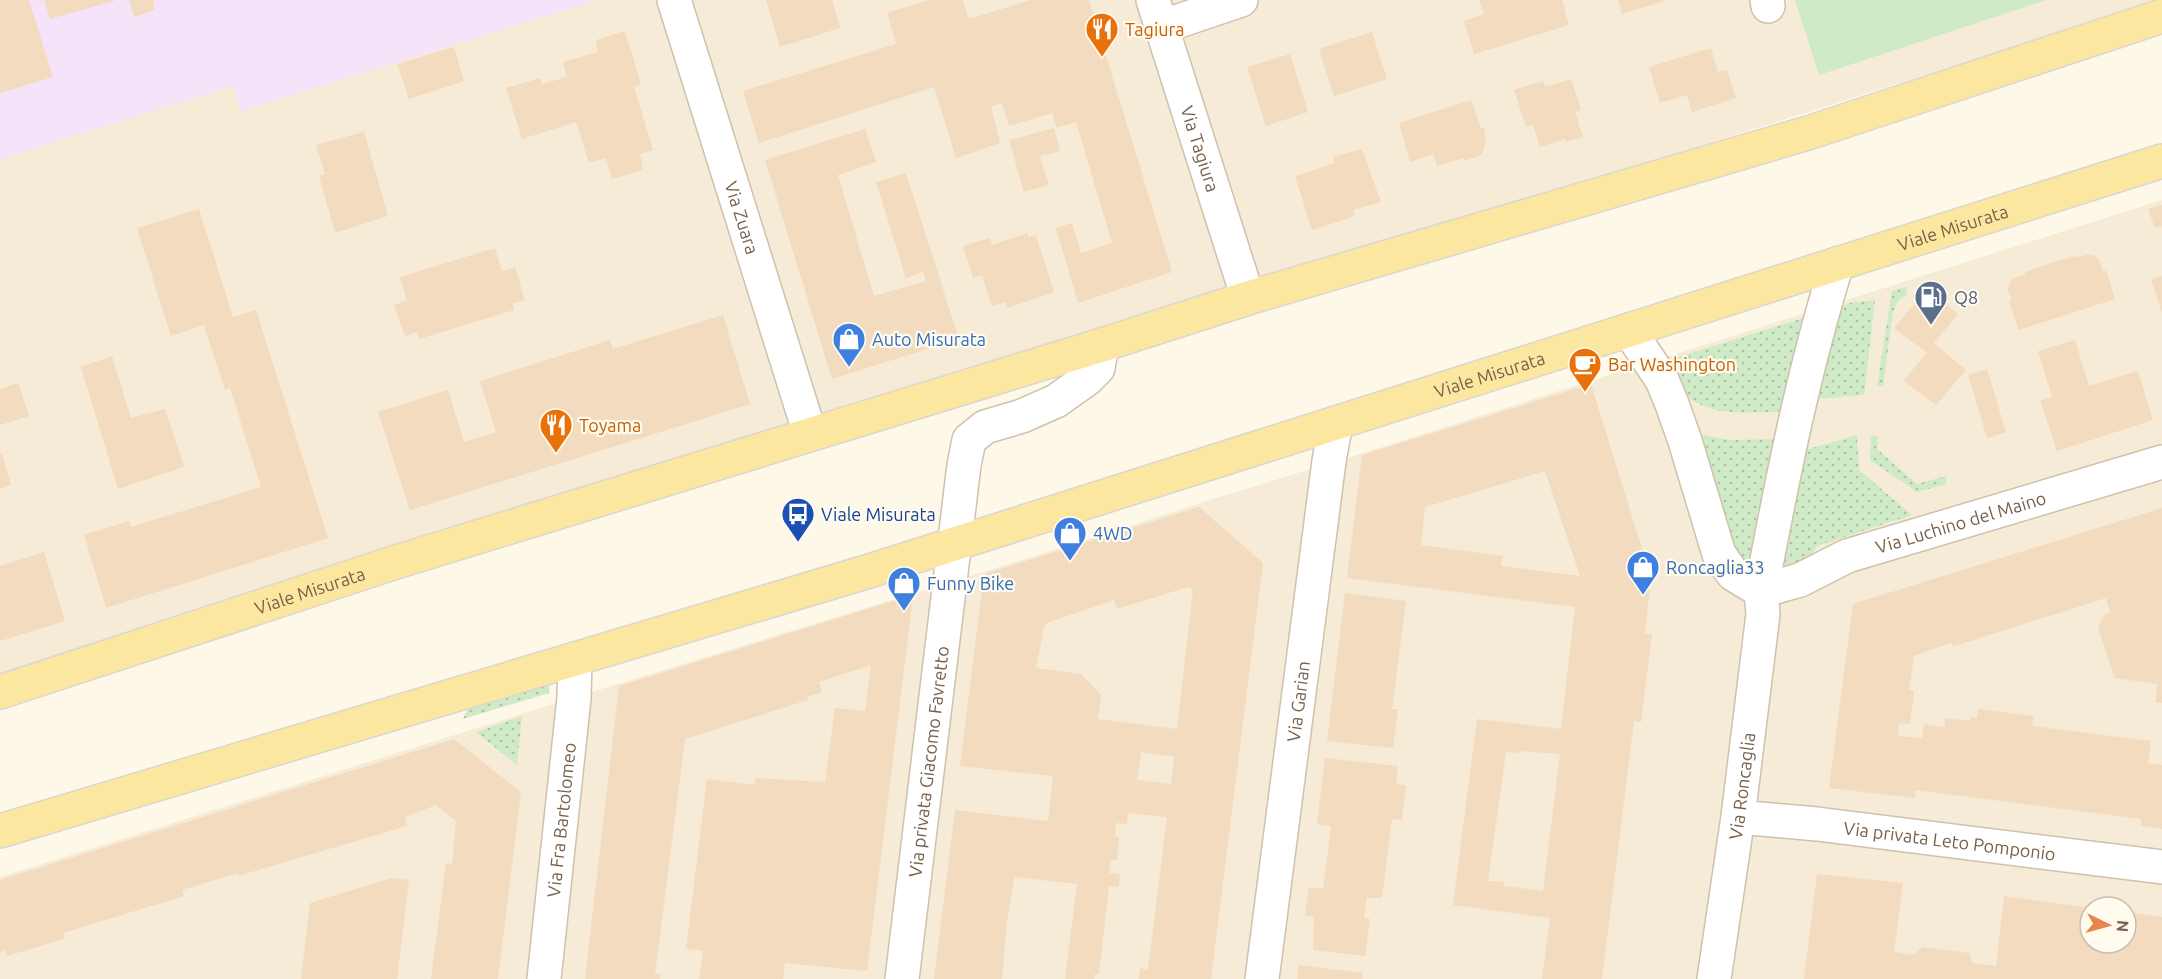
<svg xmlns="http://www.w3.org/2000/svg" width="2162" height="979" font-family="Ubuntu,sans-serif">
  <defs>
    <pattern id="grass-dots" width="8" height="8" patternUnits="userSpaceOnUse" patternTransform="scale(1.5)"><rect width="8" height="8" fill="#cfebc6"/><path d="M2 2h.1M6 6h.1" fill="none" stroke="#adc2a3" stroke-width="1.8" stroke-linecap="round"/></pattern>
  </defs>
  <rect width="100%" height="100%" fill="#fdf8e8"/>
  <path fill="#f5ebd6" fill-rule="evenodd" d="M0,0H2162L0,684Z
    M2162,200V979H0V877L605,688L1064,547L1216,498L1357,455ZM2090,907H2126V943H2090Z"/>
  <path fill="#f5e4f9" d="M0,0H598L241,111L233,86L0,159Z"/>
  <path fill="url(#grass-dots)" d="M1907,287V294L1898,301L1893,312L1883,387L1877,386L1892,291Z
    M1875,300L1864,395L1816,399L1843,306L1849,303Z
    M1813,315L1782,409L1778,412C1747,412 1712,417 1687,396C1676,388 1668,374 1659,363Z
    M1703,435L1730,440L1778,439L1753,567L1743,562L1734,547L1700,439Z
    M1857,435L1859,470L1912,515L1817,546L1805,564L1779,566L1802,451Z
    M1871,436H1878L1877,449L1917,484L1946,476V484L1917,492L1870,460Z
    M550,678L549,693L463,719L470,703Z
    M522,716L517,765L476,732Z"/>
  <path fill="#cfebc6" d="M1795,0H2046L1819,75Z"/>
  <path fill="#f3dbbf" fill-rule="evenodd" d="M0,0H29L53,77L0,93Z
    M44,0H114V1L50,19Z
    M129,0H153L155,10L134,17Z
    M766,0H832L840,28L780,47Z
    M928,0H963L969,19L1031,0H1089L1172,272L1078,303L1056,228L1072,223L1081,253L1112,243L1076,122L1057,128L1052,113L1009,126L1002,103L991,106L1000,143L956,158L934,87L759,143L743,91L896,44L887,13Z
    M1479,0H1562L1569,25L1474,54L1464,21L1484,14Z
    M1618,0H1664V1L1622,14Z
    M625,31L641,84L634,87L653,150L640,154L643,170L612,179L606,158L589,163L576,122L522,139L506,88L540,78L542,84L567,77L563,62L598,52L596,40Z
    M1372,32L1387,79L1334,96L1319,49Z
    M454,47L464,81L409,99L397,64Z
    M1711,48L1718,72L1727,70L1736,98L1692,112L1687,95L1660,103L1649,67Z
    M1290,54L1308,112L1266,126L1247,67Z
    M1571,79L1581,110L1575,112L1583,137L1566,142L1565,139L1540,147L1533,125L1526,127L1514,90L1543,81L1545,87Z
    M1471,100L1481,128H1484L1486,141L1483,152L1479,156L1464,161V158L1437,166L1433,154L1410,162L1399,123Z
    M1054,128L1060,151L1040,156L1049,185L1024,192L1009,140Z
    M865,129L876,162L838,175L874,296L926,281L923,272L906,278L876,182L906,173L959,339L832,379L765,160Z
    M364,132L388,216L335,233L319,176L325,174L316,145Z
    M1362,149L1381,202L1353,210L1355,216L1312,230L1295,176L1335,163L1333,157Z
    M2162,205V226L2155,228L2148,209Z
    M199,209L233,317L256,310L328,538L106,608L84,535L129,521L131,527L261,487L230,388L225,390L204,325L171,336L137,228Z
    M1028,233V237L1036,235L1054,292L1007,308L1005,302L992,306L982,275L973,278L963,246L990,238L992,245Z
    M495,248L502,271L515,267L525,300L513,303L514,310L419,339L417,332L405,336L394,305L407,301L400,277Z
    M2086,255H2093L2099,259L2103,272L2106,270L2115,299L2019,330L2009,301L2012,300L2008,291L2009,284L2013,278L2025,275V272L2051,263L2076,256L2077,258Z
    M2162,276V313L2151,279Z
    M1928,288L1958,314L1934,343L1966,370L1936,405L1903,381L1927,353L1894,328Z
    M723,315L750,404L410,510L378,412L448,390L464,442L496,432L480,381L610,340L613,349Z
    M2075,340L2089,386L2138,371L2153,420L2057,451L2040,401L2052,397L2038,351Z
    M112,356L131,418L165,409L184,467L118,489L81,367Z
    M1987,369L2006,432L1987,438L1968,375Z
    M18,383L29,416L0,425V389Z
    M1591,384L1651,578L1645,634H1652L1641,722L1634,721L1602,979H1542L1550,918L1453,905L1477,719L1561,729L1575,607L1347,578L1362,455ZM1545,471L1580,576L1501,566L1503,556L1421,545L1425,507ZM1521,751L1560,754L1543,891L1504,886V882L1488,881L1506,752L1521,753Z
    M0,454H2L11,485L0,489Z
    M1199,507L1263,563L1211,979H1139L1140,968L1148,970L1167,817L1128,813L1127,824L1116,823L1115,837H1119L1117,860H1111L1109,873L1120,874L1119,887L1109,886L1099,974H1095L1094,979H1065L1077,884L1014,877L1006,930L1002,979H934L955,810L1048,821L1053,776L960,766L984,574ZM1188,587L1193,590L1177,729L1098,719L1101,695L1081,674L1036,668L1044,626L1049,622L1114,600L1117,609ZM1141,752L1174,757L1171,784L1137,780Z
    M2162,508V703H2156L2157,684L2115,678L2098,627L2105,614L2110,613L2106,598L1961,644L1952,646L1951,643L1914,656L1909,690L1914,691L1910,724L1899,723L1898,736L1922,738L1924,724L1945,727V718L1970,721L1971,717L1977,718L1978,709L2034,716L2032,726L2151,741L2148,763L2162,765V829L2141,826V819L1915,790V798L1829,788L1853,604Z
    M44,552L65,621L0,641V566Z
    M1345,593L1406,601L1392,709H1398L1393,748L1327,741Z
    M903,598L912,604L867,971L785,963L783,979H699L703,951L686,949L707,779L755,785V778L825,782L835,708L865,711L871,665L819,682L822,692L807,697L808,700L685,739L655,974H661L660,979H585L619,686Z
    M454,739L521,792L498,979H431L446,863L452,864L456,821L436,805L405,817L407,826L238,876V873L182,890L184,896L63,933L64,939L7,956L5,950L0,952V880Z
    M1325,758L1398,766L1396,784L1406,785L1402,820L1392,819L1382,898H1367L1364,918L1370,919L1365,956L1313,950L1314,917L1305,916L1309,887L1323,889L1327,860L1331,826L1317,824Z
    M1817,874L1903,883L1894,952L1913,955L1923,947L1969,953L1973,963L1996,966L2004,896L2090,908V943H2126V912L2162,917V979H1804Z
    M392,878L409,880L397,979H301L310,903Z
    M1299,965L1363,973L1362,979H1297Z"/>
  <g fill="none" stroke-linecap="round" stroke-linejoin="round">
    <g stroke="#cfc1ad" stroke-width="36">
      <g id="street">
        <path id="s1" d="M674,0L810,434"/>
        <path id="s2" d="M1153,0L1248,298"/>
        <path d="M1767,0L1768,6"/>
        <path d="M1161,27L1241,0"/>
        <path d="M1629,330L1662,380L1672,404L1685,441L1719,554L1733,574L1761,591"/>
        <path id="s3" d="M1761,591L1800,580L1847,556L2162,462"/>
        <path id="s4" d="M1738,817L1817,824L2162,867"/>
        <path id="s5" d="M544,979L574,698L575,659"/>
        <path id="s6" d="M902,979L964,465L969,440L985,427L1022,416L1056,401L1087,379L1098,368L1102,345"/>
        <path id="s7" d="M1262,979L1329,461L1336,423"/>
        <path id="s8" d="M1714,979L1738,817L1763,614L1761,591C1782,481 1803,372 1837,264"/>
      </g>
    </g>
    <g stroke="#dcd6d0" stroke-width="36">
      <g id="primary">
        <path id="s9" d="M0,692L393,563L1102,345L1248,298L1808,133L2162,16"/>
        <path id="s10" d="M0,831L866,572L2162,161"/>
      </g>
    </g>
    <use href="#street" stroke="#fff" stroke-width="33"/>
    <use href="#primary" stroke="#fce7a0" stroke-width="33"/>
  </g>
  <defs>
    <g id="restaurant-pin" transform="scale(1.725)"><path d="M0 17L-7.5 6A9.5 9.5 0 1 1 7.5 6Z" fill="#e8710a" stroke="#fffbef"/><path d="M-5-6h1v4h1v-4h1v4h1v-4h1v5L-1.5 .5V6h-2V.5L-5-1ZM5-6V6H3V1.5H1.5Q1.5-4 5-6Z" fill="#fff"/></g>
    <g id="fuel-pin" transform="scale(1.725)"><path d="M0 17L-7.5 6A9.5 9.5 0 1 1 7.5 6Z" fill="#5c6f8a" stroke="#fffbef"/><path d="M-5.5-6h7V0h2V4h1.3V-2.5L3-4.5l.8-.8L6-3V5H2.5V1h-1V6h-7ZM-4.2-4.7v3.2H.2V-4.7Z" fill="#fff"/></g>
    <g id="shop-pin" transform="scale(1.725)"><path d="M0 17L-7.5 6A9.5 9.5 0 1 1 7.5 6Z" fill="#3f7fe0" stroke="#fffbef"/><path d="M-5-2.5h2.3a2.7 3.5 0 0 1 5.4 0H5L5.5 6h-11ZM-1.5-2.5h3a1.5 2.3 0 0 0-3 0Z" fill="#fff"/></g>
    <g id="cafe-pin" transform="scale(1.725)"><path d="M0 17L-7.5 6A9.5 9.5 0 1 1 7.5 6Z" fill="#e8710a" stroke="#fffbef"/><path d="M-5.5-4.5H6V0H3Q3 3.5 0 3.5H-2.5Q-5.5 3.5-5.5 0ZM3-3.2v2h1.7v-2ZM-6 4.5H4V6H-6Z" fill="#fff"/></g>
    <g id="bus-pin" transform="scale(1.725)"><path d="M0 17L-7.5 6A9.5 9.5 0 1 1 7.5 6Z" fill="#1a4fb4" stroke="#fffbef"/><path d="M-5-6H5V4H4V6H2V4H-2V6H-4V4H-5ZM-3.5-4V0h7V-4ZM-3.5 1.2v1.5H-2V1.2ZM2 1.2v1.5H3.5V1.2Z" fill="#fff"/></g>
  </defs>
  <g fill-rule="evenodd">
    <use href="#restaurant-pin" x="1102" y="29"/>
    <use href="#fuel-pin" x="1931" y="297"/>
    <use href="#shop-pin" x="849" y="339"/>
    <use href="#cafe-pin" x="1585" y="364"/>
    <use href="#restaurant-pin" x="556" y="425"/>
    <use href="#bus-pin" x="798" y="514"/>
    <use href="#shop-pin" x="1070" y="533"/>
    <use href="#shop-pin" x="1643" y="567"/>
    <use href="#shop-pin" x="904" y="583"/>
  </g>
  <g text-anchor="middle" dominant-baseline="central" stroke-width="4.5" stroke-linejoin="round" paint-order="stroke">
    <g font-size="18" fill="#c56008" stroke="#fffbef" text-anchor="start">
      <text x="1125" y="29">Tagiura</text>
      <text x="1608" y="364">Bar Washington</text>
      <text x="579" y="425">Toyama</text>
    </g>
    <g font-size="18" fill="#78614b" stroke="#fffbef">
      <text stroke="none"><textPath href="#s2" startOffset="156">Via Tagiura</textPath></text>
      <text stroke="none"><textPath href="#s1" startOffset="228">Via Zuara</textPath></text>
      <text stroke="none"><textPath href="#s10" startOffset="2044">Viale Misurata</textPath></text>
      <text stroke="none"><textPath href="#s10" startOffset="1558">Viale Misurata</textPath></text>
      <text stroke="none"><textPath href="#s3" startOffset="212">Via Luchino del Maino</textPath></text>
      <text stroke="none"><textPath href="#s9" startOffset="326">Viale Misurata</textPath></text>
      <text stroke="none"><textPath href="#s7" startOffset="280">Via Garian</textPath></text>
      <text stroke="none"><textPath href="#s6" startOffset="219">Via privata Giacomo Favretto</textPath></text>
      <text stroke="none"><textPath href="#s8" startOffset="195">Via Roncaglia</textPath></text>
      <text stroke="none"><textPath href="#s5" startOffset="160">Via Fra Bartolomeo</textPath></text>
      <text stroke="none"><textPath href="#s4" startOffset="213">Via privata Leto Pomponio</textPath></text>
    </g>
    <g font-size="18" fill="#4e5e75" stroke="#fffbef" text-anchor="start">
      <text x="1954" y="297">Q8</text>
    </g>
    <g font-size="18" fill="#366cbe" stroke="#fffbef" text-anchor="start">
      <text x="872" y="339">Auto Misurata</text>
      <text x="1093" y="533">4WD</text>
      <text x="1666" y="567">Roncaglia33</text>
      <text x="927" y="583">Funny Bike</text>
    </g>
    <g font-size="18" fill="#164399" stroke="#fffbef" text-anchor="start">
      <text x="821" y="514">Viale Misurata</text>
    </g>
  </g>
  <g transform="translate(2108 925) rotate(95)"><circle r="28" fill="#fffbef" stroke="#c9bdad" stroke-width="1.5"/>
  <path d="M0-4.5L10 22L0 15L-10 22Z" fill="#e8854c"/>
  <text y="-9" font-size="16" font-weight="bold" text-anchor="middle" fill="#78614b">N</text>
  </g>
</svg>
